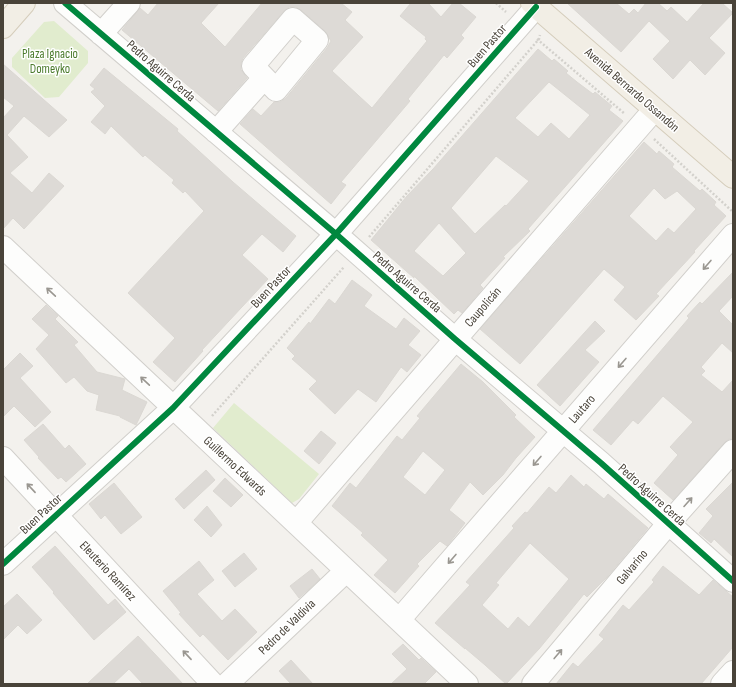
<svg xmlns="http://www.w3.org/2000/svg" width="736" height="687" font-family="'Sofia Sans Condensed',sans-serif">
  <rect width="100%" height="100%" fill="#f3f1ed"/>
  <path fill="#e1ecce" d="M54,21L88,51V63L59,97L45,98L12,67V58L44,22Z
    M234,403L319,474L299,499L292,503L213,428Z"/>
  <path fill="#dddad6" stroke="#dbd8d3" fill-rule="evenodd" d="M158,3H219L201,23L225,47L262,3H341L352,12L345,20L363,37L332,71L372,108L427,41L425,39L426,37L400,16L411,3H428L441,17L453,3H459L476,17L461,35L464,38L447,58L444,55L408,99L410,101L341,182L346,185L331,204L240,124L253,109L261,116L274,102H280L286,98L327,48L331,41L325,31L301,10L296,7H289L284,11L243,58L241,63V70L247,78L218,111L122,30L140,8L148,15Z
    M567,3H616L629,14L634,9L638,13L646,3H658L667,11L671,7L687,22L704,3H722L733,13L709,38L725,53L705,75L690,60L673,79L653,59L670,41L649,21L621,52Z
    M538,49L552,61L554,59L568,71L566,73L577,82L593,94L595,92L612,106L609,110L623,121L528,229L530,231L503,257L505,258L480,285L483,288L462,313L458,310L454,314L414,276V278L371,240L407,196L433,169ZM549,82L590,115L569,139L551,123L538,137L515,118ZM496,156L529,181L506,206L505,205L475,234L451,208ZM439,223L466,253L443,276L414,251Z
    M3,64L67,120L49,137L24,116L7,135L28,157L10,173L32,193L49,173L64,186L24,229L13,218L3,229V118L14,106L3,97Z
    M104,68L178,129L177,131L233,182L296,236L283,252L262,234L242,255L268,279L202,350L203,351L175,382L153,362L175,338L128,293L204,211L185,191L183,193L172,183L174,180L145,155L143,157L111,126L105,134L91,122L105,106L91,92L95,89L90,85Z
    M644,142L657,154L659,151L674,164L672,167L700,191L702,189L716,202L714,205L726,216L694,251L695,252L656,294L659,296L636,320L614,300L625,287L604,269L520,364L480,329ZM654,188L665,199L677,191L696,209L674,233L668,228L656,241L629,216Z
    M733,272V296L719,311L733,325V353L722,343L701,367L705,371L701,375L722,392L733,380V439H729L724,443L673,500L654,483L678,455L670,447L693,422L663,396L638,424L633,420L611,445L593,430L689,318L687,316L700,302L702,304Z
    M352,280L372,295L364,306L396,329L404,318L420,331L408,345L421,355L407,372L401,367L376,402L358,389L335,414L309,389L317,381L292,359L295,356L287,348L309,322L310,324L329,299L335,304Z
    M46,305L58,316L55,319L78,342L74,345L97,372L125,379L122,390L147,402L136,425L120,417V416L96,410L99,395L87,391L74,377L66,383L36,349L49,335L32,319Z
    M595,321L605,331L585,350L599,362L560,406L537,385Z
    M20,353L33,366L20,378L51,412L35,427L14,406L3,417V370Z
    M461,364L483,382L516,415L514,417L535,437L516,458L503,475L483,495L470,482L449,510L465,523L447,546L440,541L417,564L419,566L395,593L374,575L388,560L361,535L363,533L332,506L350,483L356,488L397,436L402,440L420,418L417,416ZM423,451L445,470L425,495L403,477Z
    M43,424L65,449L69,445L86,464L66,482L61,477L58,479L38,458L39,457L24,440Z
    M321,431L336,443L319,464L304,451Z
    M206,470L215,480L184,509L175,499Z
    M571,475L584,487L586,484L604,499L608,494L648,528L607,577L587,597L584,594L539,649L506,684L485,665L465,648V649L435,623L470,585L466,582L514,528L512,526L525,512L527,513L549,487L556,493ZM530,543L569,579L529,627L518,617L508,629L482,605L499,585L496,583Z
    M225,478L243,495L231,507L213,491Z
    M733,482V557L714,539L711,543L699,533L713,516L706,509Z
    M114,483L142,517L121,534L105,515L101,519L89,504Z
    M207,506L222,525L211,537L194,520Z
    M55,546L108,605L115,599L126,612L94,640L53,593L54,592L32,567Z
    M244,553L257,569L235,587L222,571Z
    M199,561L214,580L197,594L222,621L235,609L257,632L228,660L203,634L200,637L179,614L181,613L163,591Z
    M663,566L699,595L713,580L733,597V647L701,684H556L573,663L578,667L604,639L599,635L623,605L629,610L654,582L652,580Z
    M312,569L320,579L299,598L290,586Z
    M17,594L42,620L27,634L18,625L3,640V607Z
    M138,636L183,684H143L129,669L113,684H87Z
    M403,644L419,660L421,658L436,672L424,684H391L407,669L392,654Z
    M291,660L313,684H291L279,671Z"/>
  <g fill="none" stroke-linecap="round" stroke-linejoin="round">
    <g stroke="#d1cfcb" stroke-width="24">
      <path id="minor" d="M65,3L336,234L455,339L601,463L733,581
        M293,19L317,40L276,90L253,66Z
        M101,34L129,3
        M216,132L264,78
        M3,247L467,684
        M3,458L213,684
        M296,523L654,110
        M3,564L173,408L336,234L536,7
        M399,620L733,235
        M227,684L346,571
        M533,684L668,524L733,451
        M722,684L733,672"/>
    </g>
    <g stroke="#d5cdbb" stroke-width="24">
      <path id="major" d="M532,3L733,177
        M3,27L24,3"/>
    </g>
    <path stroke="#d3d1cc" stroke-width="2.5" stroke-dasharray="2 2" stroke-linecap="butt" d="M496,3L506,12
      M537,39L625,114
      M654,139L733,212
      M369,237L539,39L540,35
      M212,416L344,267"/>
    <use href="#minor" stroke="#fdfdfc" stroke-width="22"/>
    <use href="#major" stroke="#f2eee5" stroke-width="22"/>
    <g stroke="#fff" stroke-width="8">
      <path id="cycleway" d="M65,3L336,234L455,339L601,463L733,581
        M3,564L173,408L336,234L536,7"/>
    </g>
    <use href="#cycleway" stroke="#00873e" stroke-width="6"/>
  </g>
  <defs><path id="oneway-shaft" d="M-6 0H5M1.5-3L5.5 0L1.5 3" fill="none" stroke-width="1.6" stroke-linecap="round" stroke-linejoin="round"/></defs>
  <g stroke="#9a9791">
    <use href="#oneway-shaft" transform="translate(707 265) rotate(131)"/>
    <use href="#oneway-shaft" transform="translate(51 292) rotate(-137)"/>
    <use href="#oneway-shaft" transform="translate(622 363) rotate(131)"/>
    <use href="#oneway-shaft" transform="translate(145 381) rotate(-137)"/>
    <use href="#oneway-shaft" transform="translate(537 461) rotate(131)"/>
    <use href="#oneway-shaft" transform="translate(31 488) rotate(-133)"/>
    <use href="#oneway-shaft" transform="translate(688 502) rotate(-48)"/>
    <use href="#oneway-shaft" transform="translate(452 559) rotate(131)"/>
    <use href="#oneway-shaft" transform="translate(558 654) rotate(-50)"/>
    <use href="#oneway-shaft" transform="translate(187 655) rotate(-133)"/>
  </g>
  <g text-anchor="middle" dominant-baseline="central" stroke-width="3" stroke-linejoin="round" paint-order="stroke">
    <g font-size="13" fill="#494339" stroke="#fff">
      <text transform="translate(487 46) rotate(-49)">Buen Pastor</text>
      <text transform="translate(161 71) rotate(41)">Pedro Aguirre Cerda</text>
      <text transform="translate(632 90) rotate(41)">Avenida Bernardo Ossandón</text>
      <text transform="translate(407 282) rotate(41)">Pedro Aguirre Cerda</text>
      <text transform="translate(271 287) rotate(-47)">Buen Pastor</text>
      <text transform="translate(483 307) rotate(-49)">Caupolicán</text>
      <text transform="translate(582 409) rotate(-49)">Lautaro</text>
      <text transform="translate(235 466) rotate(43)">Guillermo Edwards</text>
      <text transform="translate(652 495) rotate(42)">Pedro Aguirre Cerda</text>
      <text transform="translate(41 514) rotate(-43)">Buen Pastor</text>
      <text transform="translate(632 567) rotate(-50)">Galvarino</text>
      <text transform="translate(108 571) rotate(47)">Eleuterio Ramírez</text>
      <text transform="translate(287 627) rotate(-44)">Pedro de Valdivia</text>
    </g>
    <g font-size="13" fill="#4b7b2c" stroke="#fff">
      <text x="50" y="54">Plaza Ignacio<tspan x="50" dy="15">Domeyko</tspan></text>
    </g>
  </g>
  <rect width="736" height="687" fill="none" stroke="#494339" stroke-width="8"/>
</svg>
